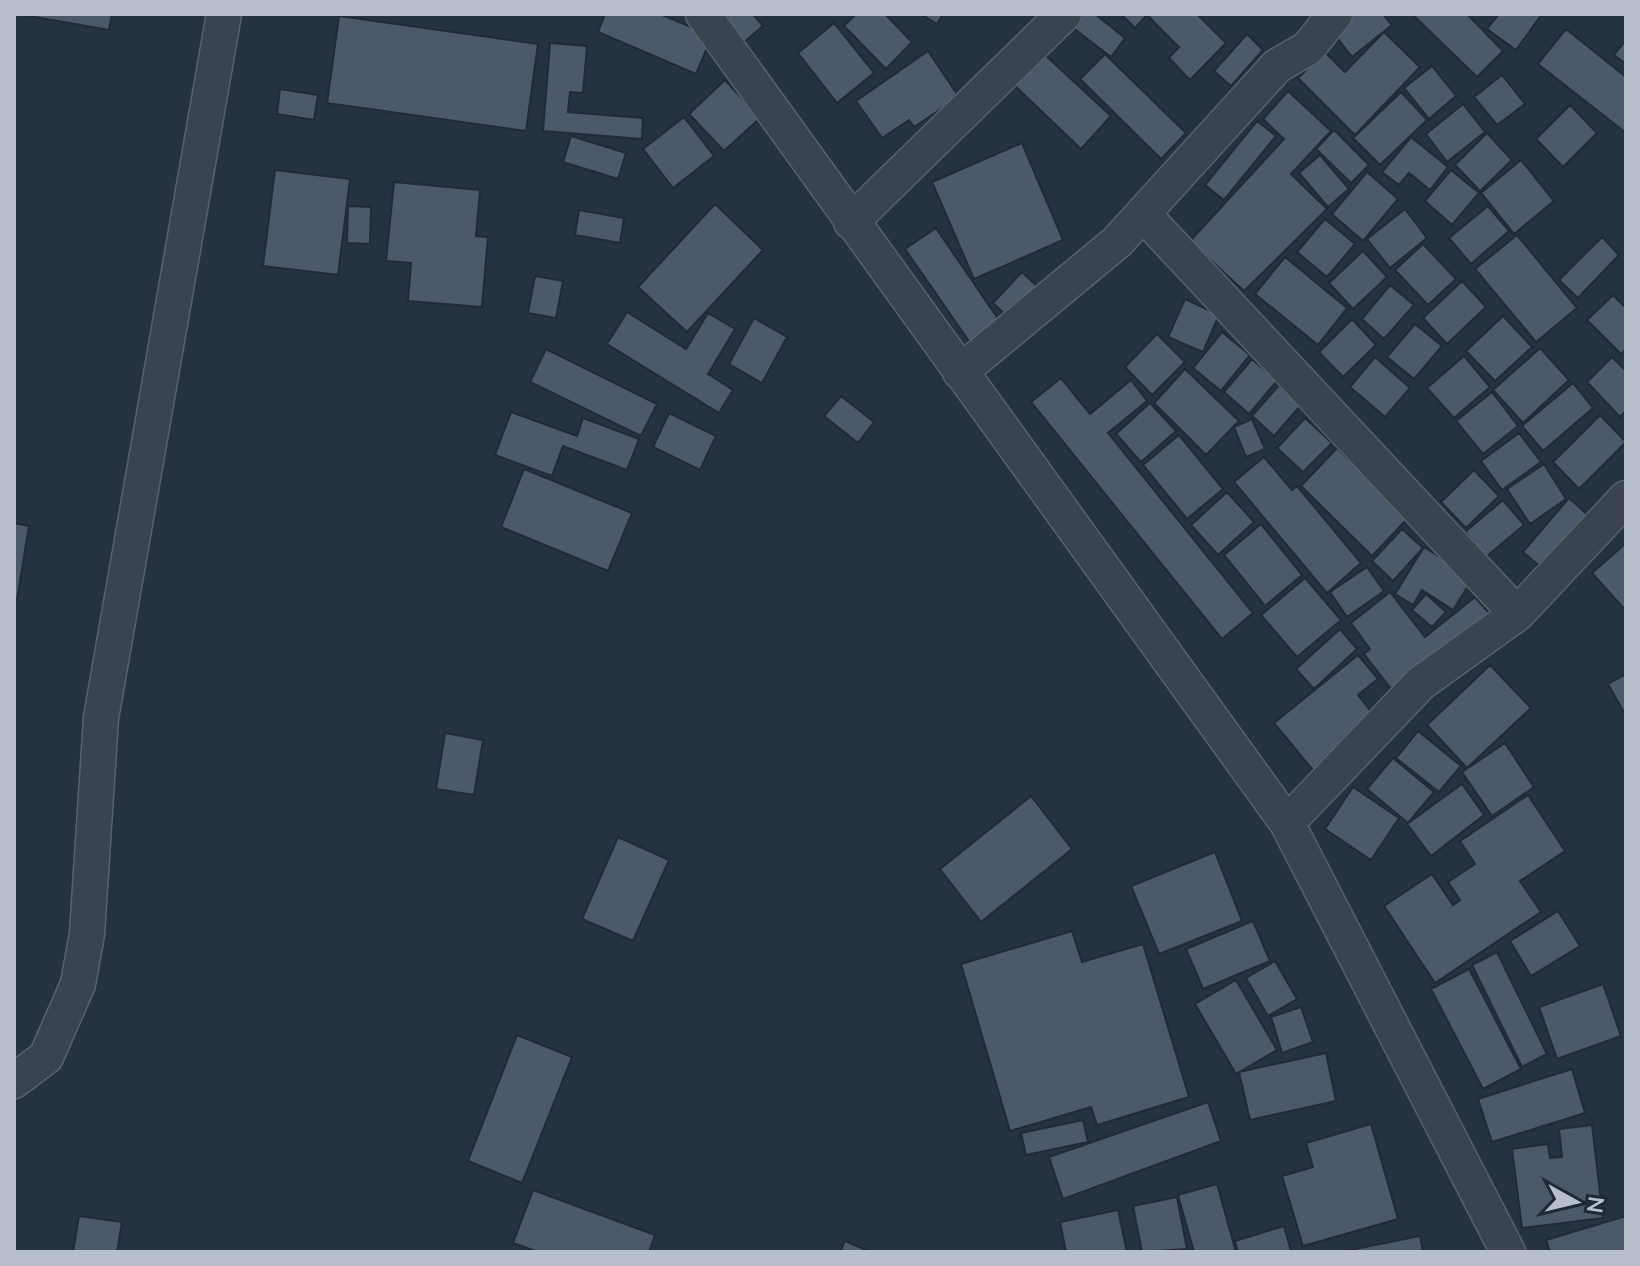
<svg xmlns="http://www.w3.org/2000/svg" width="1640" height="1266" font-family="'Nunito Sans',sans-serif">
  <rect width="100%" height="100%" fill="#253241"/>
  <path fill="#4b596a" stroke="#202b38" stroke-width="2" d="M18,14H112L109,30Z
    M605,14H660L712,36L696,74L598,32Z
    M717,14H753L763,26L742,44Z
    M856,14H885L912,42L886,69L844,26Z
    M921,14H943L937,24Z
    M1082,14H1095L1125,38L1111,57L1072,27Z
    M1121,14H1197L1226,43L1190,80L1169,58L1179,47L1147,15L1135,28Z
    M1343,14H1383L1392,25L1352,57L1328,26Z
    M1412,14H1467L1503,51L1477,77Z
    M1499,14H1542L1516,50L1487,29Z
    M339,16L538,44L526,131L327,103Z
    M834,23L874,73L837,103L798,53Z
    M1566,29L1626,77V133L1538,64Z
    M1384,32L1420,67L1355,135L1298,78L1325,52L1345,72Z
    M1247,34L1263,50L1231,86L1214,71Z
    M1626,40V64L1614,55Z
    M550,43L587,46L583,93L570,92L568,112L643,118L642,139L543,131Z
    M928,51L959,97L914,127L909,120L882,138L856,101Z
    M1044,54L1111,116L1081,149L1015,86Z
    M1105,54L1186,133L1161,159L1080,79Z
    M1432,66L1456,96L1429,119L1404,88Z
    M1502,75L1525,104L1497,125L1474,97Z
    M725,80L760,118L724,151L689,114Z
    M280,89L318,95L314,120L277,114Z
    M1288,91L1331,131L1291,174L1327,209L1244,291L1190,241L1284,139L1263,119Z
    M1401,92L1427,120L1380,165L1353,138Z
    M1463,104L1485,132L1447,162L1426,134Z
    M1570,105L1597,133L1563,167L1536,139Z
    M684,117L714,156L673,188L643,149Z
    M1257,121L1276,136L1224,200L1205,185Z
    M1334,130L1369,165L1351,183L1316,149Z
    M1487,133L1512,160L1480,191L1455,165Z
    M571,136L626,153L618,179L563,162Z
    M1411,137L1448,167L1430,190L1409,173L1399,185L1382,172Z
    M1022,143L1063,240L974,279L932,182Z
    M1320,155L1349,189L1328,207L1299,173Z
    M1521,160L1554,201L1514,234L1481,193Z
    M275,170L350,179L338,275L263,266Z
    M1451,170L1479,193L1452,225L1425,201Z
    M1367,172L1398,199L1363,241L1332,214Z
    M394,182L480,190L476,236L488,237L482,307L408,301L411,263L386,261Z
    M715,204L763,250L687,332L638,287Z
    M348,206L371,207L370,244L347,243Z
    M1488,206L1509,231L1471,264L1449,238Z
    M1405,209L1427,238L1390,268L1367,239Z
    M579,210L624,218L620,243L575,235Z
    M1325,219L1355,244L1327,277L1297,252Z
    M936,228L1003,326L973,347L905,249Z
    M1517,235L1577,308L1536,342L1475,269Z
    M1602,237L1619,255L1578,298L1559,280Z
    M1423,244L1456,279L1428,305L1395,270Z
    M1363,251L1387,277L1353,309L1329,283Z
    M1285,257L1347,308L1318,345L1255,294Z
    M1022,272L1041,290L1012,321L993,303Z
    M535,276L563,281L556,318L528,313Z
    M1462,281L1486,307L1447,344L1423,318Z
    M1390,285L1414,305L1384,339L1362,319Z
    M1613,295L1626,308V349L1621,354L1587,320Z
    M1185,299L1219,315L1203,352L1168,337Z
    M627,312L686,349L708,313L735,329L708,374L733,390L719,413L607,344Z
    M1503,316L1532,347L1495,381L1466,351Z
    M754,318L787,337L762,383L729,364Z
    M1352,319L1376,345L1343,377L1319,352Z
    M1415,324L1442,346L1414,379L1387,357Z
    M1222,332L1250,355L1221,391L1193,368Z
    M1157,334L1185,362L1152,395L1125,367Z
    M1540,348L1569,380L1523,423L1493,390Z
    M546,349L657,404L641,436L530,382Z
    M1464,356L1490,387L1454,418L1427,388Z
    M1375,357L1410,388L1385,417L1350,387Z
    M1612,357L1626,371V411L1620,417L1587,382Z
    M1252,359L1277,381L1249,414L1224,392Z
    M1185,369L1239,421L1206,455L1154,403Z
    M1061,378L1090,414L1131,380L1147,401L1108,433L1253,613L1222,639L1031,402Z
    M1281,383L1303,403L1274,436L1252,416Z
    M1573,383L1593,408L1543,451L1522,426Z
    M1492,392L1518,426L1483,454L1456,421Z
    M841,396L874,422L858,443L824,416Z
    M1150,403L1176,431L1141,462L1116,434Z
    M511,412L577,436L583,418L639,439L627,470L563,446L552,476L495,455Z
    M669,413L716,436L700,470L653,447Z
    M1600,415L1626,442L1579,489L1553,462Z
    M1305,418L1332,443L1303,472L1277,448Z
    M1252,419L1265,449L1246,457L1234,427Z
    M1519,433L1541,462L1502,490L1481,461Z
    M1179,435L1223,489L1187,519L1143,465Z
    M1337,448L1408,518L1372,556L1301,486Z
    M1264,457L1292,490L1297,486L1361,563L1327,593L1234,482Z
    M1544,464L1566,499L1530,524L1507,489Z
    M524,469L632,513L608,571L501,527Z
    M1474,470L1499,496L1466,528L1441,502Z
    M1227,492L1254,522L1218,555L1191,525Z
    M1569,498L1589,516L1543,569L1523,552Z
    M1503,500L1524,525L1486,557L1465,532Z
    M14,523L29,526L17,600L14,599Z
    M1261,524L1302,575L1265,606L1224,555Z
    M1402,529L1423,548L1393,581L1372,561Z
    M1626,543V611L1592,573Z
    M1424,547L1473,578L1453,610L1422,590L1413,605L1395,594Z
    M1367,567L1384,591L1347,617L1330,592Z
    M1305,578L1341,620L1297,657L1261,615Z
    M1390,592L1425,637L1475,597L1489,613L1392,690L1364,654L1370,649L1351,623Z
    M1426,594L1446,612L1432,627L1412,610Z
    M1340,629L1357,649L1314,689L1296,669Z
    M1358,655L1378,679L1358,695L1380,723L1317,775L1274,723Z
    M1490,665L1531,708L1467,768L1427,725Z
    M1626,674V716L1608,684Z
    M1418,731L1461,766L1439,792L1396,758Z
    M445,733L483,740L474,795L436,789Z
    M1505,743L1534,787L1492,816L1462,772Z
    M1393,758L1434,792L1408,823L1367,789Z
    M1462,784L1484,815L1431,856L1407,824Z
    M1353,787L1399,818L1371,860L1325,829Z
    M1528,795L1565,851L1520,881L1541,912L1435,983L1384,906L1432,874L1453,905L1460,900L1448,882L1475,864L1460,841Z
    M1031,796L1072,849L981,922L940,869Z
    M618,837L669,860L633,941L582,919Z
    M1215,852L1242,921L1159,954L1131,886Z
    M1558,911L1580,946L1531,976L1510,941Z
    M1253,921L1270,961L1203,989L1186,949Z
    M1072,931L1082,962L1143,944L1189,1097L1097,1125L1091,1107L1010,1131L961,964Z
    M1497,952L1547,1054L1522,1067L1472,965Z
    M1275,961L1297,999L1268,1016L1246,978Z
    M1469,969L1521,1069L1483,1089L1431,989Z
    M1236,980L1277,1050L1236,1074L1195,1004Z
    M1603,984L1621,1036L1557,1059L1539,1007Z
    M1301,1007L1313,1042L1282,1053L1271,1017Z
    M517,1035L572,1057L522,1183L468,1161Z
    M1326,1053L1336,1101L1250,1120L1239,1072Z
    M1572,1069L1585,1113L1492,1142L1478,1099Z
    M1208,1102L1221,1141L1063,1199L1049,1157Z
    M1083,1120L1088,1142L1026,1155L1021,1133Z
    M1371,1124L1398,1219L1303,1246L1282,1176L1313,1167L1306,1143Z
    M1592,1125L1603,1218L1522,1228L1512,1149L1548,1144L1550,1158L1562,1157L1559,1129Z
    M1217,1184L1236,1252H1194L1178,1195Z
    M533,1190L655,1235L649,1252H538L513,1243Z
    M1177,1197L1187,1249L1142,1252L1133,1206Z
    M1118,1210L1127,1252H1066L1060,1222Z
    M79,1216L122,1222L117,1252H73Z
    M1626,1216V1252H1550L1546,1240Z
    M1284,1226L1291,1251L1238,1252L1235,1241Z
    M1420,1236L1423,1252H1340Z
    M845,1241L871,1252H840Z"/>
  <g fill="none" stroke-linecap="round" stroke-linejoin="round">
    <g stroke="#57626e" stroke-width="37">
      <path id="minor" d="M703,14L1287,823L1508,1252
        M1144,215L1517,614
        M851,222L1064,14
        M960,372L1117,242L1277,66L1308,48L1335,14
        M1287,823L1421,683L1517,614L1626,498
        M14,1081L46,1057L78,984L87,934L101,718L224,14"/>
    </g>
    <use href="#minor" stroke="#394450" stroke-width="34"/>
  </g>
  <rect width="1640" height="1266" fill="none" stroke="#b6bfcb" stroke-width="32"/>
  <g transform="translate(1576 1202) rotate(98)" stroke="#1e2936" stroke-width="6" paint-order="stroke">
  <path d="M0-6L14 30L0 20L-14 30Z" fill="#b6bfcb"/>
  <text y="-12" font-size="22" font-weight="bold" text-anchor="middle" fill="#b6bfcb">N</text>
  </g>
</svg>
